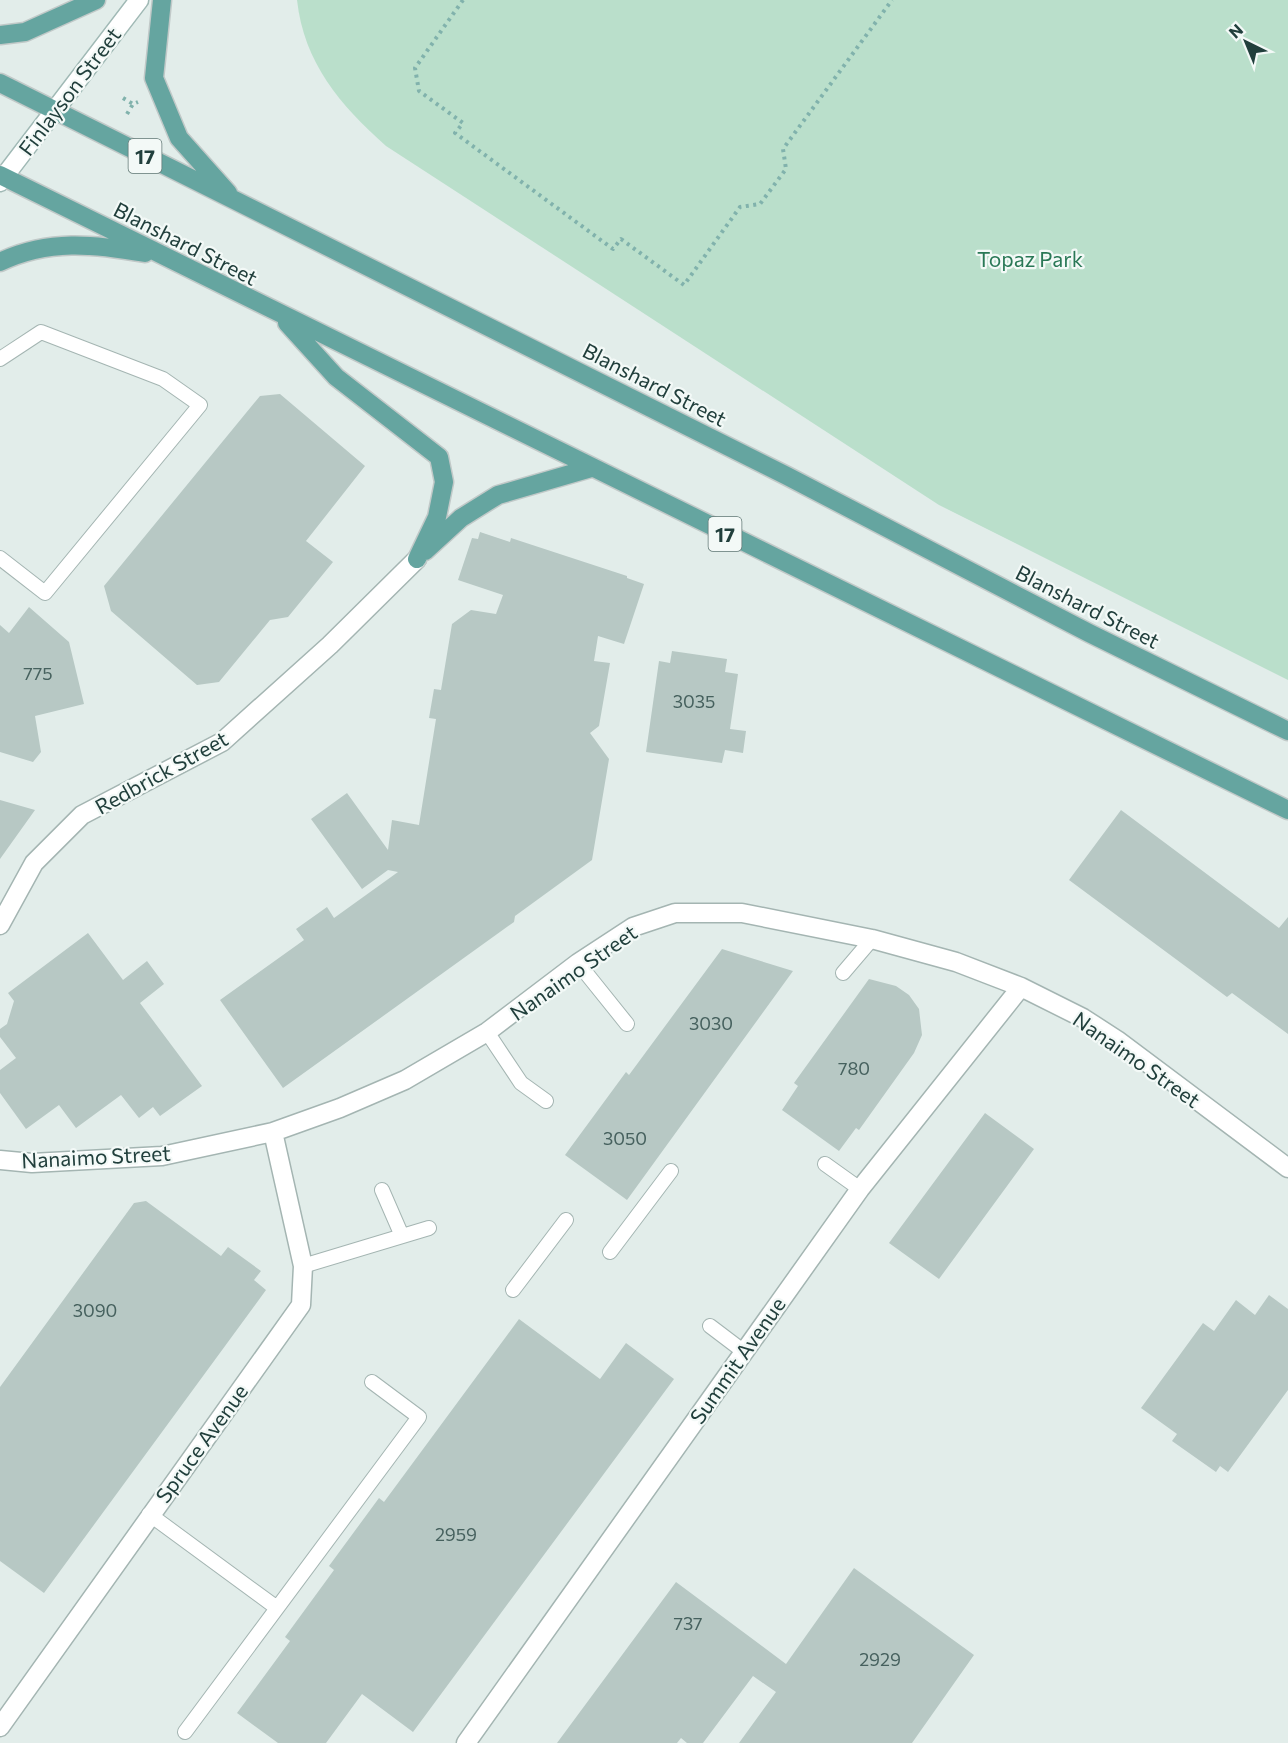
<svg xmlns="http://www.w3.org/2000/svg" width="1288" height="1743" font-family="Commissioner,sans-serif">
  <rect width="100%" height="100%" fill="#e2edea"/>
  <path fill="#badfcb" d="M297,0H1288V680L939,505L386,146C340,105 304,63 297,0Z"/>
  <path fill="#b7c8c4" d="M280,394L365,466L306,541L333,562L288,617L270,620L219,682L197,685L111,611L104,586L260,396Z
    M480,532L510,542L511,538L627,576V578L644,584L624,644L598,636L594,661L610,663L599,726L590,733L609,759L592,860L515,916L514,922L283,1088L220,1000L304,940L296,929L327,907L334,918L398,872L388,870L362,889L311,819L347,793L388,850L392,820L419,825L436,719L429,718L434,689L441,690L452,624L471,610L496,614L503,595L458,580L472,538L478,539Z
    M29,607L69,642L84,704L35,716L41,752L33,762L0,752V625L9,633Z
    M672,651L727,659L725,672L738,674L730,729L746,731L743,753L725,750L722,763L646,752L659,661L670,663Z
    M0,800L35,810L0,859Z
    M1121,810L1279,928L1288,917V1034L1232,993L1227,997L1069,880Z
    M88,933L123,980L147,961L164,984L140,1003L202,1086L160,1116L153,1107L139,1118L121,1095L76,1128L59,1105L26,1129L0,1093V1070L16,1058L0,1037V1029L7,1024L14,1001L8,993Z
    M722,949L793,971L627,1200L565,1155L626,1072L629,1075Z
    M869,979L896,986L909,995L919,1009L922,1035L914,1053L859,1130L856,1128L839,1151L782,1110L798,1086L794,1083Z
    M985,1113L1034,1149L939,1279L889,1243Z
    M146,1201L221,1256L228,1247L261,1271L254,1280L266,1290L44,1593L0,1561V1387L134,1203Z
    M1269,1295L1288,1309V1390L1228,1472L1220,1466L1216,1472L1172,1441L1177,1434L1141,1408L1203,1323L1214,1331L1236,1300L1255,1315Z
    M519,1319L600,1379L626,1343L674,1379L413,1732L362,1694L326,1743H278L237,1713L290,1641L285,1637L334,1570L329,1566L379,1498L384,1502Z
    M854,1568L974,1655L912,1743H739L776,1692L753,1676L703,1743H687L681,1738L677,1743H557L676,1582L786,1664Z"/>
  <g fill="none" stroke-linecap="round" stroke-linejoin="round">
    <g stroke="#a4b5b2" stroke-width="16">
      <path id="service" d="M0,359L41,332L163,379L200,405L45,593L0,558
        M578,963L627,1024
        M843,973L872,939
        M487,1032L521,1083L546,1101
        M825,1164L860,1189
        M382,1190L402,1236
        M610,1252L671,1171
        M303,1266L429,1228
        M513,1290L566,1220
        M710,1326L743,1351
        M149,1514L277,1608
        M185,1732L419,1417L372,1382"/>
    </g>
    <g stroke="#a4b5b2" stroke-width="21">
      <path id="minor" d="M0,925L34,863L82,815L222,742L330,645L417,559
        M0,1160L32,1163L162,1156L273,1132L340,1108L405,1080L487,1032L578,963L633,927L675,913H742L872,939L956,962L1021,987L1083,1018L1117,1040L1288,1168
        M0,1727L301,1305L303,1266L273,1132
        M466,1743L860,1189L1021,987"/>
    </g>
    <g stroke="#a0b9b5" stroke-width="21">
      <path id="secondary" d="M0,182L139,0"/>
    </g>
    <g stroke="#c1c9c8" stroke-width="21">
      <path id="primary" d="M162,0L154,78L179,138L228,193
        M0,35L25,32L96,0
        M0,83L787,476L1089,633L1288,731
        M0,175L1288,810
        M0,262C48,239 94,244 145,253
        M287,323L336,377L439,457L444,482L437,517L417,559
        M425,551L461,518L498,495L591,468"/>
    </g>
    <path stroke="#81b2ac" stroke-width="4" stroke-dasharray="3 4.5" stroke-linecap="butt" d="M463,0L415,68L419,91L463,123L455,133L613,249L621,239L684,285L740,207L760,204L786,169L783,149L892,0
      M123,98L133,104L138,102
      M127,114L133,104"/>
    <use href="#service" stroke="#fff" stroke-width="14"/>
    <use href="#minor" stroke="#fff" stroke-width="18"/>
    <use href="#secondary" stroke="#fff" stroke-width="18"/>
    <use href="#primary" stroke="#65a5a0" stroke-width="18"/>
  </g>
  <g text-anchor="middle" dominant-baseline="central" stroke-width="4.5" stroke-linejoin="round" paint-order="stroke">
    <g font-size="18" fill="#46615e">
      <text x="38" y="673">775</text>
      <text x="694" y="701">3035</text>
      <text x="711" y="1023">3030</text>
      <text x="854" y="1068">780</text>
      <text x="625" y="1138">3050</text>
      <text x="95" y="1310">3090</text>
      <text x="456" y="1534">2959</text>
      <text x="688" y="1623">737</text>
      <text x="880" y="1659">2929</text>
    </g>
    <g fill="#f3f9f7" stroke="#607774" stroke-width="1.5">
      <rect x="128.5" y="139" width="33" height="34" rx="4.5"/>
      <rect x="708.5" y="517" width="33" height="34" rx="4.5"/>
    </g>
    <g font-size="20" font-weight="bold" fill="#213f3c">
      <text x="145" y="156">17</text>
      <text x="725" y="534">17</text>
    </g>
    <g font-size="21" fill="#213f3c" stroke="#f3f9f7">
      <text transform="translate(69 91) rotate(-53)">Finlayson Street</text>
      <text transform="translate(186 243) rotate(27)">Blanshard Street</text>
      <text transform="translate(655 384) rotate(27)">Blanshard Street</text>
      <text transform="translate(1088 606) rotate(27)">Blanshard Street</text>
      <text transform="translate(161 772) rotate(-29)">Redbrick Street</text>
      <text transform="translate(573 972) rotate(-35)">Nanaimo Street</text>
      <text transform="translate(1137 1059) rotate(35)">Nanaimo Street</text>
      <text transform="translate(96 1156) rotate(-3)">Nanaimo Street</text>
      <text transform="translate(737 1360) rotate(-55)">Summit Avenue</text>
      <text transform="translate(201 1443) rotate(-54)">Spruce Avenue</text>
    </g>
    <g font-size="21" fill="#297856" stroke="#f3f9f7">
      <text x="1030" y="258">Topaz Park</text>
    </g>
  </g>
  <g transform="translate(1246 42) rotate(317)" stroke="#f3f9f7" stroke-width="4.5" paint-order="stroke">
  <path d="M0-4.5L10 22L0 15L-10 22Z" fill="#213f3c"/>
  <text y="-9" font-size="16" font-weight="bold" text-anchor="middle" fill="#213f3c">N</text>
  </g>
</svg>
